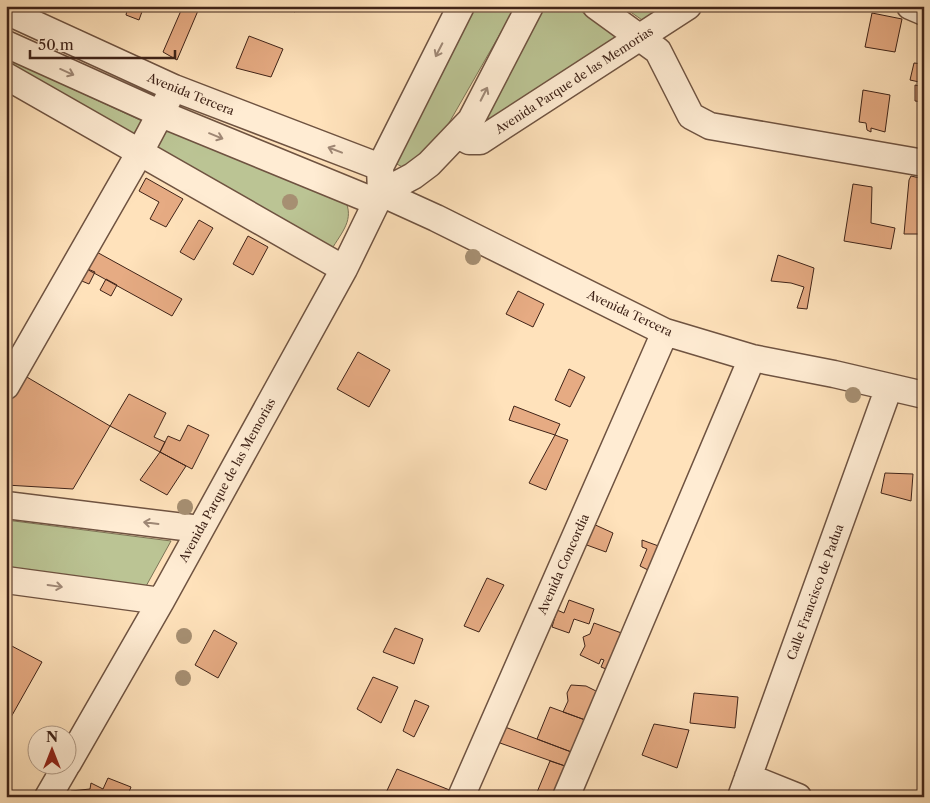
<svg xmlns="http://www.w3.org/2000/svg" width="930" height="803" font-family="'Libre Caslon Text',serif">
  <rect width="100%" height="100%" fill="#ffe2bb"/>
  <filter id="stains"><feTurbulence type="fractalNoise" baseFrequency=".004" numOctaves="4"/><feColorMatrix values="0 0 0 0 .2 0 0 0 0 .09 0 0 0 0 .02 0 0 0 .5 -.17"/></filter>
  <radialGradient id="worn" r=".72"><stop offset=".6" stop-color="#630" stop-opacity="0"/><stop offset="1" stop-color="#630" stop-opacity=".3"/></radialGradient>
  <path fill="#bbc494" stroke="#7d7456" d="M474,6H516L426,163L412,172L393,162L413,119Z
    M539,6H574L619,39L463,140Z
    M622,6H669L645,22Z
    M6,58L142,121L129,141L6,65Z
    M165,129L343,196C355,217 345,228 333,247L325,248L154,153Z
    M6,520L171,541L145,588L6,568Z"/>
  <path fill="#e6ab83" stroke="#3f2318" d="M128,6H144L139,20L126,15Z
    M183,6H200L177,60L163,52Z
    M281,6H297L295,12Z
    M872,13L902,19L895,52L865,47Z
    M249,36L283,49L271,77L236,68Z
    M914,63L924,64V83L910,80Z
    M915,85L924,87V102L915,101Z
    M863,90L890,95L885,132L871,128V132L867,130L866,123L859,122Z
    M911,176L924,179V234H904L909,180Z
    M146,178L183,199L166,227L150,219L159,202L139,191Z
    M853,184L872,187L871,223L895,228L891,249L844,241Z
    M199,220L213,228L194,260L180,252Z
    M248,236L268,247L253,275L233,264Z
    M93,250L182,299L172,316L83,267Z
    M778,255L814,268L807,309L797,308L804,287L791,283L771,281Z
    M83,267L95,272L89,284L77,279Z
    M106,279L117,285L111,296L100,290Z
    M518,291L544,304L533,327L506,314Z
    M358,352L390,370L369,407L337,389Z
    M569,369L585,377L570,407L555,400Z
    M20,373L110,426L73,489L6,485V395Z
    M129,394L166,413L154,437L165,442L160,452L110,426Z
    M514,406L560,424L555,435L509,420Z
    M188,425L209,435L192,469L160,452L168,436L180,441Z
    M555,435L568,440L546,490L529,483Z
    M160,452L186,466L167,495L140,480Z
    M885,473L913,474L911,501L881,493Z
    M591,523L613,533L606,552L584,544Z
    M642,540L664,548L654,573L640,566L647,549L642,547Z
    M487,578L504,585L479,632L464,626Z
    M569,600L594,609L589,624L574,619L569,633L552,627L557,610L564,613Z
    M594,623L627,635L611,671L601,667L604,660L601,659L599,664L580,655L585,646L583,637L590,634Z
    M395,628L423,639L414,664L383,652Z
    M214,630L237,643L218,678L195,665Z
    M8,644L42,662L6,726V647Z
    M373,677L398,687L381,723L357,709Z
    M571,685L586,686L600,693L588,721L563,712L568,701L567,693Z
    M694,693L738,697L735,728L690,723Z
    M415,700L429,706L414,737L403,731Z
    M550,707L588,721L574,753L537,739Z
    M654,724L689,730L677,768L642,755Z
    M505,727L574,753L568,767L500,743Z
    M550,761L568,767L555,797H535Z
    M397,769L452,791L450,797H384Z
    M108,778L131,787L127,797H68L71,791L90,789L91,783L103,789Z
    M624,792L636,797H622Z"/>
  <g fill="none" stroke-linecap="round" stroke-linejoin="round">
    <g stroke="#6f5341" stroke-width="29">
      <path id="minor" d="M596,6L658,51L691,116L710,126L924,163
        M910,6L924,12
        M6,11L174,88L380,167
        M6,44L159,113L376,202
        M6,76L344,269
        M458,135L469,141H480L688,6
        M381,193L436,218L665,332L752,358L834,374L924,395
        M381,193L413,176L429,164L471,120L530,6
        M6,386L140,152L168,99
        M6,505L200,529
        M6,580L161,601
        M68,763L161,601L344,269L381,193L380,167L461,6
        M748,777L798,797
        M48,797L66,766
        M461,797L665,332
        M566,797L752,358
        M741,797L889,387"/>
    </g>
    <use href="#minor" stroke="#ffecd3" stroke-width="26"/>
  </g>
  <g fill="#a68f72">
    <circle cx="290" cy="202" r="8"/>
    <circle cx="473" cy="257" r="8"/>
    <circle cx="853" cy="395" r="8"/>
    <circle cx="185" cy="507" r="8"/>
    <circle cx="184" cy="636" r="8"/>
    <circle cx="183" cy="678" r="8"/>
  </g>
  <defs><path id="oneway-shaft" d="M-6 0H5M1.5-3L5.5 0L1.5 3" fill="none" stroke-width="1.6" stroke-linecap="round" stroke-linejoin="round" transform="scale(1.25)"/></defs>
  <g stroke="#9f8876">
    <use href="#oneway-shaft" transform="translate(439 50) rotate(117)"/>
    <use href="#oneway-shaft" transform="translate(67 72) rotate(24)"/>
    <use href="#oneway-shaft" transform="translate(484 94) rotate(-63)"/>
    <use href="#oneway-shaft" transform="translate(216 136) rotate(22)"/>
    <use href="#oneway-shaft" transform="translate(335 150) rotate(-159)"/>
    <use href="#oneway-shaft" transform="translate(151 523) rotate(-173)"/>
    <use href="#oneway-shaft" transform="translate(55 586) rotate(8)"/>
  </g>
  <g text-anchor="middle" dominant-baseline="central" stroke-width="4.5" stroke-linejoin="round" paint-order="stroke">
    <g font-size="12" fill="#3f2318" stroke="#ffecd3">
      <text transform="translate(574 80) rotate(-33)">Avenida Parque de las Memorias</text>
      <text transform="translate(191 94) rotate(22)">Avenida Tercera</text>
      <text transform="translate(630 313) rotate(25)">Avenida Tercera</text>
      <text transform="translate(227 480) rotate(-61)">Avenida Parque de las Memorias</text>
      <text transform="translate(563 564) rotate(-66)">Avenida Concordia</text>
      <text transform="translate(815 592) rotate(-70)">Calle Francisco de Padua</text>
    </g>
  </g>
  <rect width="930" height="803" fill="none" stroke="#ffe2bb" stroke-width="25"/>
  <rect x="8" y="8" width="915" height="788" fill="none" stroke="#3f2318" stroke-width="2.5"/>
  <rect x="12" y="12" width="905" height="778" fill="none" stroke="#3f2318"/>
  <g transform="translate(52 750)"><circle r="24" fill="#ffecd3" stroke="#b29c88"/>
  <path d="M0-4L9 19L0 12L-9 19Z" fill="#8f2418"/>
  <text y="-8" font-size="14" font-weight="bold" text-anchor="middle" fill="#3f2318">N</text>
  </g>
  <path d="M30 50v8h145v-8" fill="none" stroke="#3f2318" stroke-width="2.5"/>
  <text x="38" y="50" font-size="15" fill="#3f2318" stroke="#ffecd3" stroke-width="4" paint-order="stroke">50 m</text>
  <rect width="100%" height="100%" filter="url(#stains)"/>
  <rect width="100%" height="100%" fill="url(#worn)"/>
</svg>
